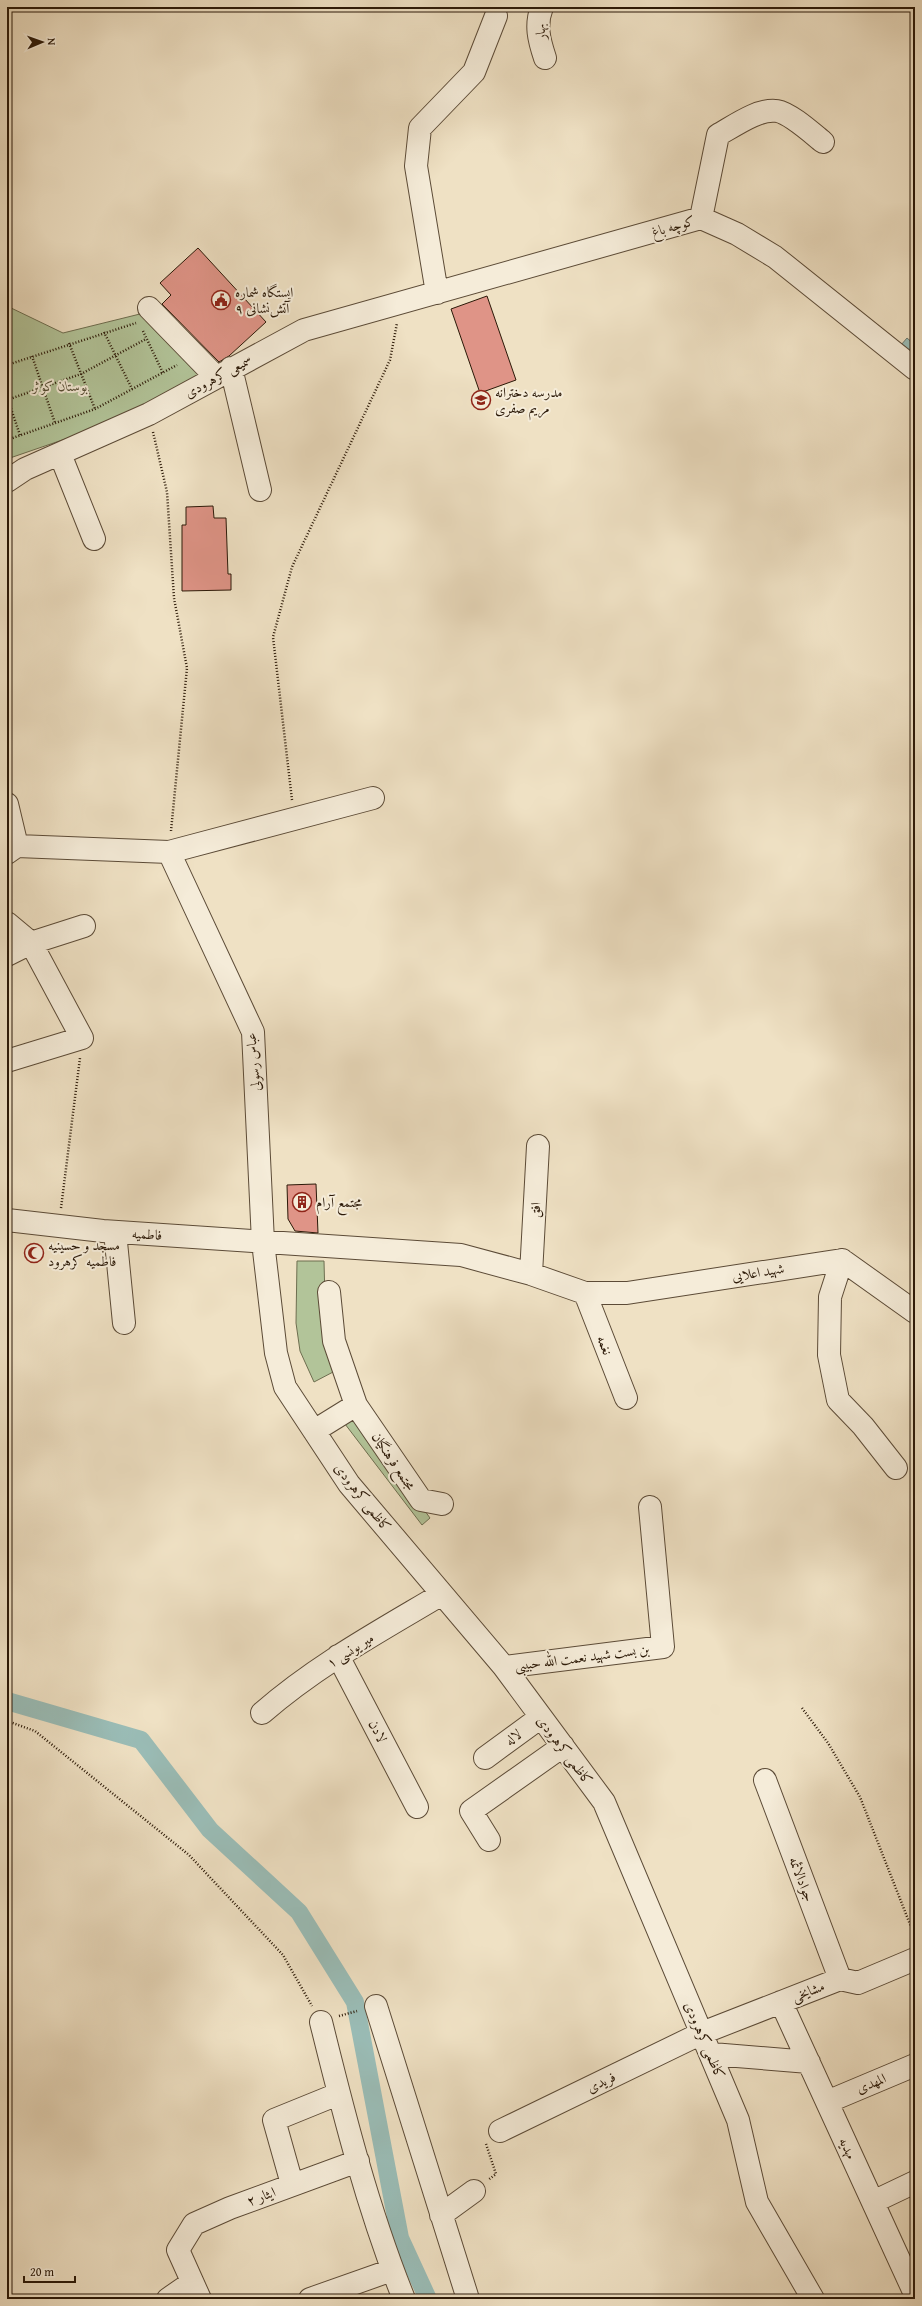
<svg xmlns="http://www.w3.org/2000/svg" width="922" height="2306" font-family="'Gentium Book Plus',Amiri,serif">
  <rect width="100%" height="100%" fill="#efe1c4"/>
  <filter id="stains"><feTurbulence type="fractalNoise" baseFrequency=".005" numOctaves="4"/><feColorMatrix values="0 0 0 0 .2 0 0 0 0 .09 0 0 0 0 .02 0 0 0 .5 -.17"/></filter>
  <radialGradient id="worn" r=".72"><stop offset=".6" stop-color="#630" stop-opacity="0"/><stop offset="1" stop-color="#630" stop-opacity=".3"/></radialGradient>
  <path fill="#b2c499" stroke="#6e6e50" d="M7,306L63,333L144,313L206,373L109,424L7,459Z
    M297,1261H324L326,1339L335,1371L314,1382L300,1351L296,1323Z
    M356,1415L430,1518L422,1525L345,1424Z"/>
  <path fill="#9abdb7" stroke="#6e7b71" d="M907,338L915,345V361L901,345Z"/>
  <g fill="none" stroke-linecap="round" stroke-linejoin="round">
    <path stroke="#9abdb7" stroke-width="18" d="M7,1701L141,1740L210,1830L299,1912L355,2002L400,2238L428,2299"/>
  </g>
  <path fill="#df9487" stroke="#2b1908" d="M198,248L266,322L229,356L219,362L162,304L171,295L160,283Z
    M487,296L516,380L480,393L451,309Z
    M213,506L214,518H226L228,574H231V590L182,591V525H186V507Z
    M316,1184L318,1233L295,1231L288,1219L287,1185Z"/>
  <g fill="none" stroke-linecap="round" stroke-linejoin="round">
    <g stroke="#5c4b37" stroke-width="24">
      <path id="minor" d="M542,7C535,25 539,40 545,58
        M701,218L718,135C734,126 759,108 777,111C790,113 813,134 823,142
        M437,293L416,166L420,128L474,72L496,16
        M149,308L216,377
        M231,368L260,490
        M60,454L94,539
        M7,481L25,469L149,414L304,330L701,218L737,234L775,257L915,369
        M7,804L17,846
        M169,852L253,1032L263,1242L276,1353L285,1387L349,1484L504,1667L604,1802L738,2120L757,2202L813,2299
        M7,853L17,846L169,852L373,798
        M7,923L31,943L82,1038L10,1060
        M7,955L31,943L84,926
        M7,1220L103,1231L461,1255L531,1274L585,1293H627L842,1260L915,1312
        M115,1232L124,1323
        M842,1260L830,1297L829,1355L838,1400L863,1426L896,1468
        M531,1274L538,1146
        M329,1292L334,1341L356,1405L421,1500L442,1504
        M585,1293L626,1398
        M314,1431L356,1405
        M338,1656L417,1807
        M504,1667L663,1647L650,1507
        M262,1713C317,1665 380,1631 442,1594
        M485,1758L541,1717
        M765,1780L840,1979
        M489,1840L471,1811L563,1746
        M781,2002L915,2294
        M376,2006L468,2299
        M321,2022C344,2115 368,2210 404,2299
        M712,2054L809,2062
        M827,2102L915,2065
        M500,2131L702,2033L840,1979L858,1983L915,1959
        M292,2184L274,2120L338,2094
        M873,2202L915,2182
        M441,2215L474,2191
        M168,2299L191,2283
        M200,2299L178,2250L194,2224L230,2208L358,2161
        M310,2299L392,2270"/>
    </g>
    <path stroke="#2b1908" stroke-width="2.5" stroke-dasharray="1 2" stroke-linecap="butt" d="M143,331L163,373
      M104,332L132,389
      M69,343L95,409
      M32,356L55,423
      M7,365L136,323
      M7,400L81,374L146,339
      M8,400L20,435
      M153,432L167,492L174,598L187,668L171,831
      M7,440L95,409L177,365
      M292,800L273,637L292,567L390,360L397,323
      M61,1208L80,1058
      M802,1708L828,1743L860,1797L915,1937
      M7,1721L35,1731L189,1855L283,1955L312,2006
      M339,2016L357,2011
      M486,2144L496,2174L488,2180"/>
    <use href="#minor" stroke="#f5ecd9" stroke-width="22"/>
  </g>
  <defs>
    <g id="civic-ring" transform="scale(1)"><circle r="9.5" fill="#f5ecd9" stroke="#8f2418" stroke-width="1.5"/><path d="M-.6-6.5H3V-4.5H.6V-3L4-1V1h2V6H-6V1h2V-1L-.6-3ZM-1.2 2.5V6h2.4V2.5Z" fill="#8f2418"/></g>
    <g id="school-ring" transform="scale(1)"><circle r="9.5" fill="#f5ecd9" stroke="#8f2418" stroke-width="1.5"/><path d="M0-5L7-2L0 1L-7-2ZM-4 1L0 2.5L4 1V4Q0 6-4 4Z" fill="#8f2418"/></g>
    <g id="building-ring" transform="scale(1)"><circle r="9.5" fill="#f5ecd9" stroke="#8f2418" stroke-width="1.5"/><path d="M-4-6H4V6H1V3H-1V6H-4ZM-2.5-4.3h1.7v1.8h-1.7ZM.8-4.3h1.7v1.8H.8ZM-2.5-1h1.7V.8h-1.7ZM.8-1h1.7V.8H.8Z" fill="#8f2418"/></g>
    <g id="mosque-ring" transform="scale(1)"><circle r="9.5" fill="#f5ecd9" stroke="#8f2418" stroke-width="1.5"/><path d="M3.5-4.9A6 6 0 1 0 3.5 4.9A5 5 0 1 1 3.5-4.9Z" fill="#8f2418"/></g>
  </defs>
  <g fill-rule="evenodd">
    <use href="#civic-ring" x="221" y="300"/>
    <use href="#school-ring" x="481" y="400"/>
    <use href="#building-ring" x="302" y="1202"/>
    <use href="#mosque-ring" x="34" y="1253"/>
  </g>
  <g text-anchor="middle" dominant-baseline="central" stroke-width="4" stroke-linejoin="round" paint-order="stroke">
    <g font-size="14" fill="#2b1908" stroke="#f5ecd9">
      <text transform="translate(540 32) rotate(-96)">بهار</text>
      <text transform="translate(673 226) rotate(-16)">کوچه باغ</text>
      <text transform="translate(218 376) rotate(-29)">سمیعی کرهرودی</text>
      <text transform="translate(253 1062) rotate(-95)">عباس رسولی</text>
      <text transform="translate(535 1210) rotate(-87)">افق</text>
      <text transform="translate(147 1234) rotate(4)">فاطمیه</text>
      <text transform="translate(758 1272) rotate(-9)">شهید اعلایی</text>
      <text transform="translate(605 1345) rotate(69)">نغمه</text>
      <text transform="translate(394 1461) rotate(56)">مجتمع فرهنگیان</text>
      <text transform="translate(363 1497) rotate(52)">کاظمی کرهرودی</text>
      <text transform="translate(350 1650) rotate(-32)">میر یونسی ۱</text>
      <text transform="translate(582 1657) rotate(-7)">بن بست شهید نعمت الله حبیبی</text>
      <text transform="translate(378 1731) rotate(63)">لادن</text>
      <text transform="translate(513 1737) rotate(-37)">لاله</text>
      <text transform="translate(565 1750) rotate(53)">کاظمی کرهرودی</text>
      <text transform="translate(802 1879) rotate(69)">جوادالائمه</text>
      <text transform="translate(808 1991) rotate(-21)">مشایخی</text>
      <text transform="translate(705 2040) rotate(67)">کاظمی کرهرودی</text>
      <text transform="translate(601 2082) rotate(-26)">فریدی</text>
      <text transform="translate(871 2083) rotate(-23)">المهدی</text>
      <text transform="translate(848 2148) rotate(65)">مهدیه</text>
      <text transform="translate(261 2196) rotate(-21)">ایثار ۲</text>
    </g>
    <g font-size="14" fill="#2b1908" stroke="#f5ecd9" text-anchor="start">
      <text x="235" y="292">ایستگاه شماره<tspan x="235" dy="16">۹ آتش‌نشانی</tspan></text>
      <text x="495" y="392">مدرسه دخترانه<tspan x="495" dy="16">مریم صفری</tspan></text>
      <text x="316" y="1202">مجتمع آرام</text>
      <text x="48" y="1245">مسجد و حسینیه<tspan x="48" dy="16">فاطمیه کرهرود</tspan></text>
    </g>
    <g font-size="14" font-style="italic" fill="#544c34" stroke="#f5ecd9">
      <text x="60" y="386">بوستان کوثر</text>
    </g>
  </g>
  <rect width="922" height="2306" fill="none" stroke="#efe1c4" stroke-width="24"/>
  <rect x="8" y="8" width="906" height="2290" fill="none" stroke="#2b1908" stroke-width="2"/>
  <rect x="12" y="12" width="898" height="2282" fill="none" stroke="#2b1908"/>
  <g transform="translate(42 42) rotate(88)" stroke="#f5ecd9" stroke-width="3" paint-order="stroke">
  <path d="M0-3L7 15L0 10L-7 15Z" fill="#2b1908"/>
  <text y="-6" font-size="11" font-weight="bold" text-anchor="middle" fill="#2b1908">N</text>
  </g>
  <path d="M24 2276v6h51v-6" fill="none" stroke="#2b1908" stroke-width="2"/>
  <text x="30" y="2276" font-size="12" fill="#2b1908" stroke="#f5ecd9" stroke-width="3" paint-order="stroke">20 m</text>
  <rect width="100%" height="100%" filter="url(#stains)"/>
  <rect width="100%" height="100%" fill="url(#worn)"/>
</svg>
